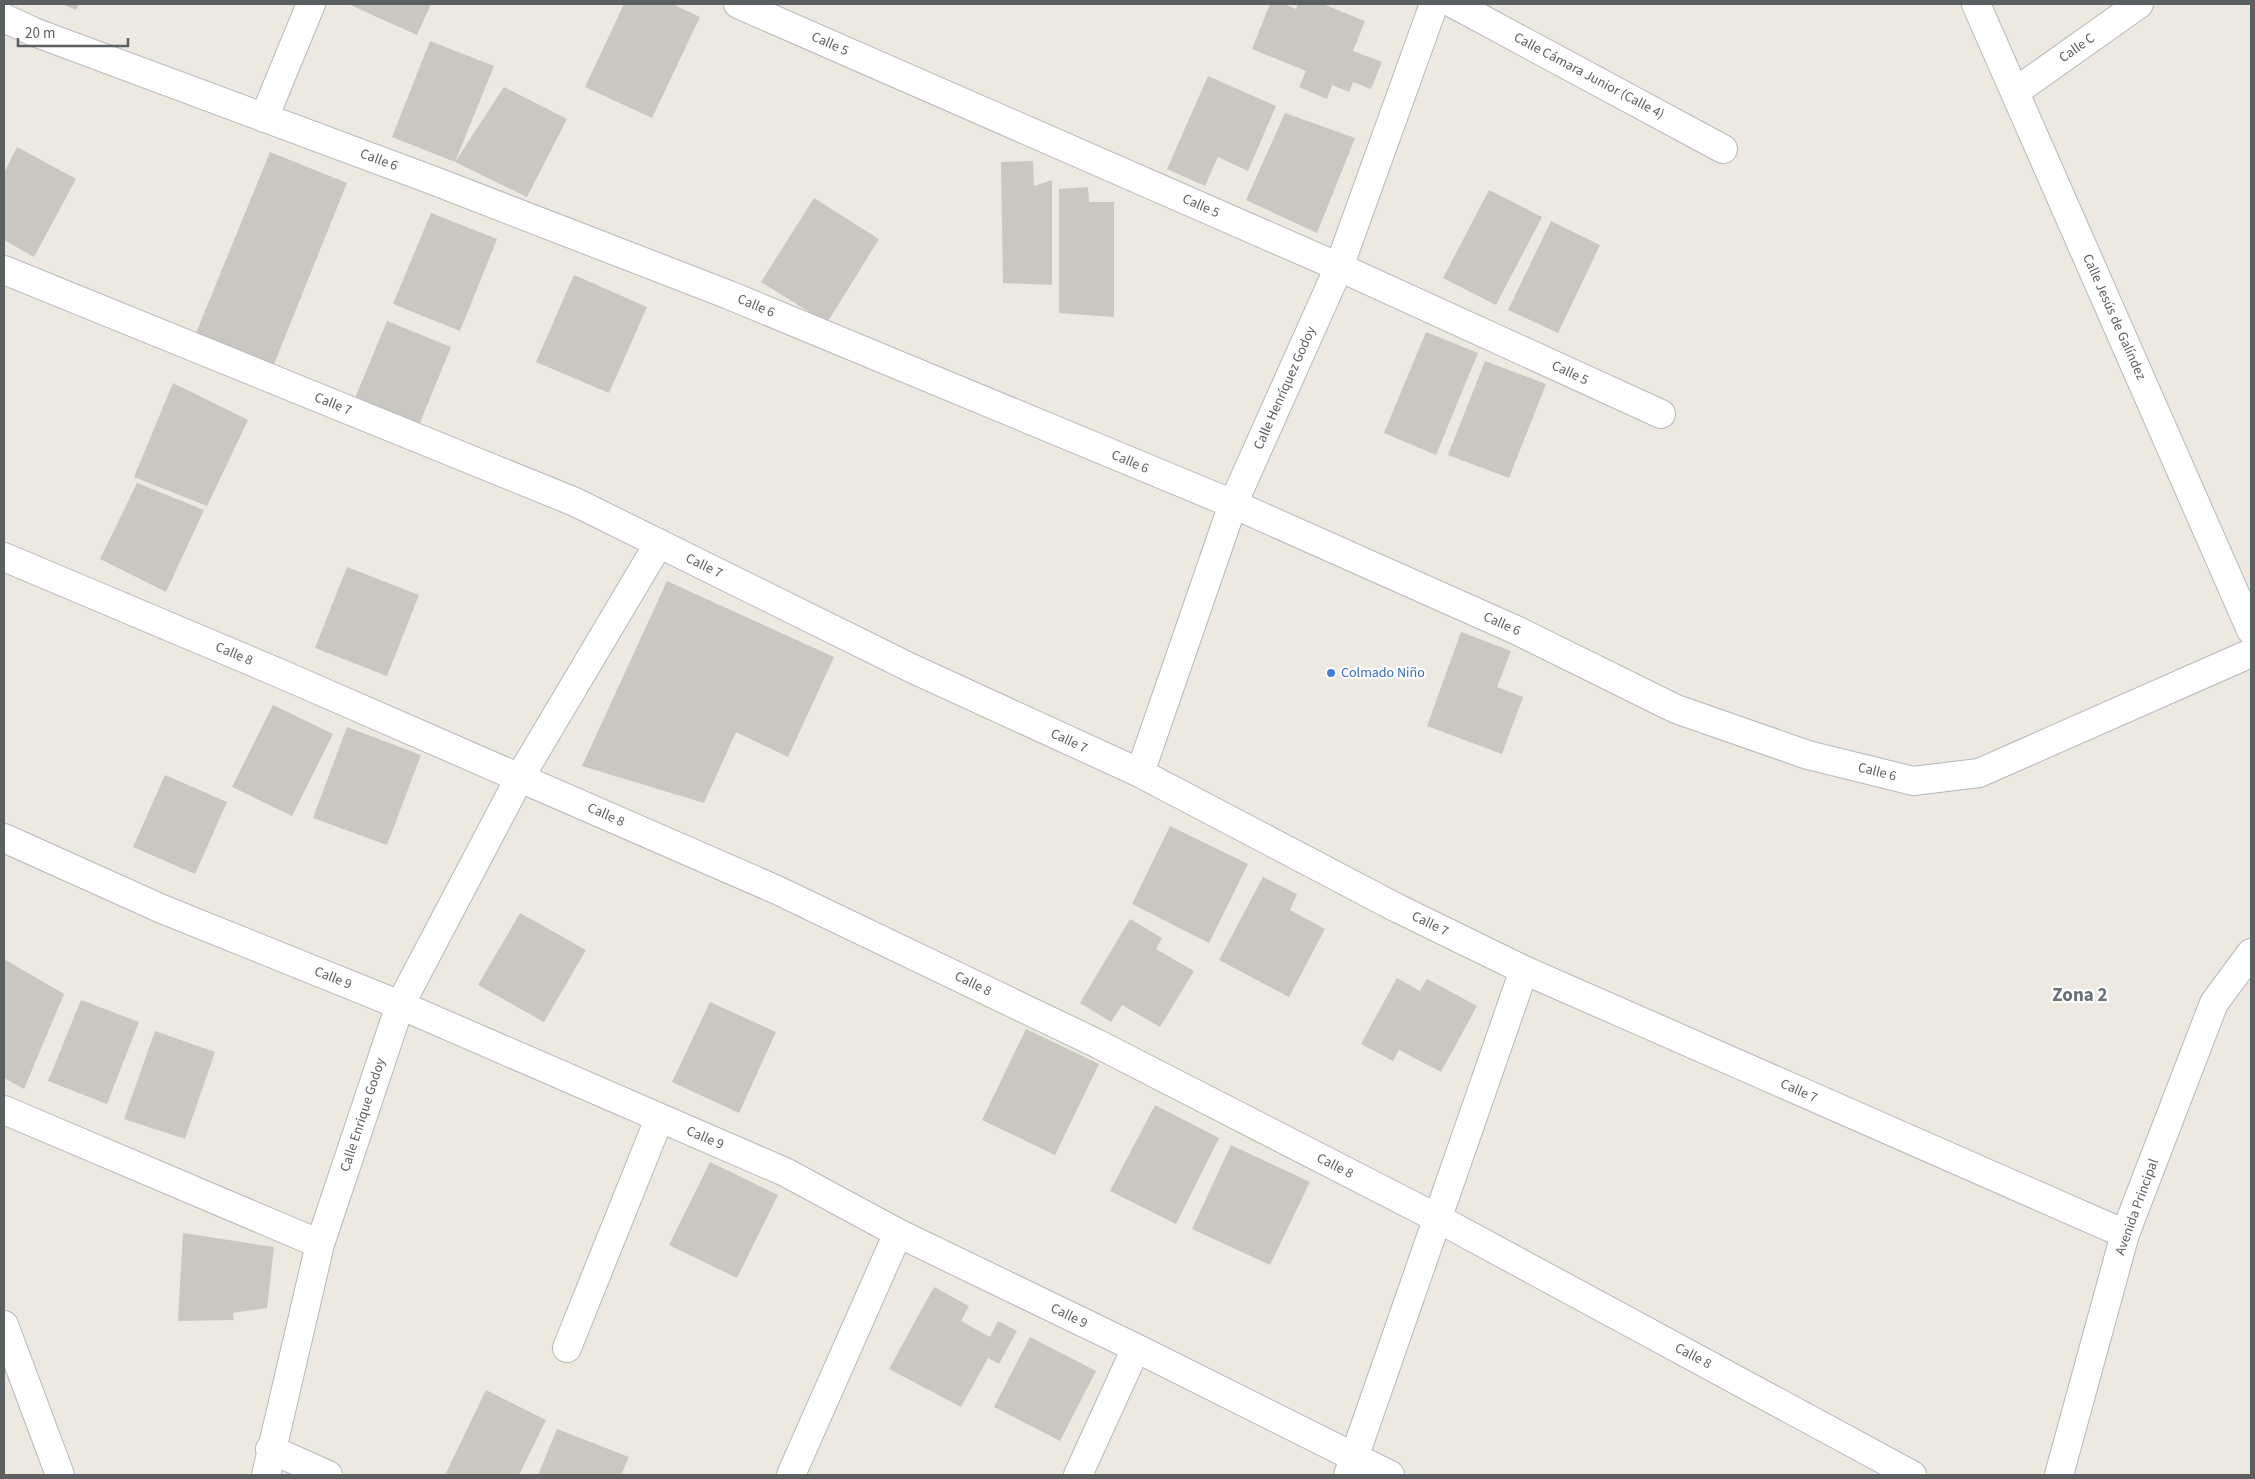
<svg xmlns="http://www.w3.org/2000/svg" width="2255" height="1479" font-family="'Source Sans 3',sans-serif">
  <rect width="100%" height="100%" fill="#ede9e1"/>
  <path fill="#cac6c0" d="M62,4H79L76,10Z
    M348,4H431L417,35Z
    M624,4H672L700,17L652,118L585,87Z
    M1270,4H1284L1296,9L1298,4H1323L1365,21L1353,51L1382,62L1371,89L1353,82L1349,92L1332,85L1327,99L1299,87L1306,71L1252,49Z
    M430,41L494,66L455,162L504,87L567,119L527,197L455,162L392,137Z
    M1208,76L1276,106L1248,171L1218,157L1205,186L1167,169Z
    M1285,113L1355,138L1317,233L1246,200Z
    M17,147L76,179L34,257L4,240V173Z
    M270,152L347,183L274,364L196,333Z
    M1033,161L1034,186L1052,180V285L1003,283L1001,162Z
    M1088,187L1089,202H1114V317L1059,313V189Z
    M1489,190L1542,217L1496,305L1443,278Z
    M814,198L879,239L827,323L761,282Z
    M431,213L497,239L460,331L393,304Z
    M1551,221L1600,245L1558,333L1508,310Z
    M574,275L647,307L609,393L536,362Z
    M387,321L451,347L419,425L355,398Z
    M1426,332L1478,353L1436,455L1384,433Z
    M1485,361L1546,384L1509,478L1448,455Z
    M173,383L248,420L207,506L134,477Z
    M137,483L204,510L166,592L100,559Z
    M347,567L419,595L387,676L315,648Z
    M667,581L834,657L788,757L736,732L704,803L582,766Z
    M1461,632L1511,651L1497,687L1523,697L1502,754L1427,726Z
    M273,705L333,734L292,816L232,787Z
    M347,727L421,755L387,845L313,818Z
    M165,775L227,802L195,874L133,847Z
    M1170,826L1248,864L1209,943L1132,904Z
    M1263,877L1297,894L1290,910L1325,929L1289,997L1219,960Z
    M520,913L586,950L544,1022L478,985Z
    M1130,919L1162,938L1156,949L1194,971L1160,1027L1122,1005L1111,1022L1080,1003Z
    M4,959L64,994L24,1089L4,1078Z
    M1397,978L1420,991L1427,979L1477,1006L1441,1072L1399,1050L1393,1061L1361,1044Z
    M81,1000L139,1022L107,1104L48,1081Z
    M710,1002L776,1032L739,1113L672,1082Z
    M1026,1029L1099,1064L1055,1155L982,1120Z
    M155,1031L215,1052L185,1139L124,1119Z
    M1155,1105L1219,1138L1176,1224L1110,1191Z
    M1231,1145L1310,1182L1270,1265L1192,1229Z
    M710,1162L778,1195L737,1278L669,1245Z
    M183,1233L274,1247L267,1308L233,1313L234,1320L178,1321Z
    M934,1287L969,1306L961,1321L990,1337L998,1321L1017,1331L999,1364L988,1358L961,1407L889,1369Z
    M1030,1337L1096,1371L1060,1441L994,1407Z
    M486,1390L546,1420L519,1475H445Z
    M557,1429L629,1457L621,1475H538Z"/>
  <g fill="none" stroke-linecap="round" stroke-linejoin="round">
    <g stroke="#b4b8bc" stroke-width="30">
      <path id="street" d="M738,4L1339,267L1661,414
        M1454,4L1723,149
        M1976,4L2251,630
        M4,18L34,32L432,180L729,295L1233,504L1516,630L1676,709L1808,755L1913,781L1979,773L2251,653
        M2015,92L2139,4
        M264,118L311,4
        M4,270L575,502L911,668L1140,773L1395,907L1524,970L2125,1234
        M4,557L279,673L777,890L1098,1044L1437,1218L1912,1475
        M1140,773L1233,504L1339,267L1434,4
        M4,838L162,909L400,1005L785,1172L898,1233L1136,1348L1390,1475
        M4,1110L320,1244
        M4,1325L60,1475
        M567,1348L659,1119
        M270,1449L328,1475
        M266,1475L320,1244L400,1005L520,777L659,543
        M791,1475L898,1233
        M1078,1475L1136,1348
        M1348,1475L1524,970
        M2059,1475L2125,1234L2214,1003L2251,953"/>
    </g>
    <use href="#street" stroke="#fff" stroke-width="28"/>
  </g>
  <circle fill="#3f7fe0" stroke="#fff" stroke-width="2" cx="1331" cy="673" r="5"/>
  <g text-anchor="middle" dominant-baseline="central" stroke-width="4.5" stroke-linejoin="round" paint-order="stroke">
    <g font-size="14" fill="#5a5f62" stroke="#fff">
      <text transform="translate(830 44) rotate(24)">Calle 5</text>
      <text transform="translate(2077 48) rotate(-35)">Calle C</text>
      <text transform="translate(1589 76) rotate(28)">Calle Cámara Junior (Calle 4)</text>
      <text transform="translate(379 160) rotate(20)">Calle 6</text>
      <text transform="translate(1201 206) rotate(24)">Calle 5</text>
      <text transform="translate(756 306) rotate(23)">Calle 6</text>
      <text transform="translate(2114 317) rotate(66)">Calle Jesús de Galíndez</text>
      <text transform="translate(1570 373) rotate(25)">Calle 5</text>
      <text transform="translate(1285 388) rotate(-66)">Calle Henríquez Godoy</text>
      <text transform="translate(333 404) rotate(22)">Calle 7</text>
      <text transform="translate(1130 462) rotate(23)">Calle 6</text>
      <text transform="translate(704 566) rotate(26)">Calle 7</text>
      <text transform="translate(1502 624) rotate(24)">Calle 6</text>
      <text transform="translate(234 654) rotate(23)">Calle 8</text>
      <text transform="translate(1069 741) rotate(25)">Calle 7</text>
      <text transform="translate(1877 772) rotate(14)">Calle 6</text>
      <text transform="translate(606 815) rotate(24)">Calle 8</text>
      <text transform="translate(1430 924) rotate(26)">Calle 7</text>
      <text transform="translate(333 978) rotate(22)">Calle 9</text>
      <text transform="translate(973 984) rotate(26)">Calle 8</text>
      <text transform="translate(1799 1091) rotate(24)">Calle 7</text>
      <text transform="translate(363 1115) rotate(-72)">Calle Enrique Godoy</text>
      <text transform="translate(705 1138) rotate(23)">Calle 9</text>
      <text transform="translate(1335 1166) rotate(27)">Calle 8</text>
      <text transform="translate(2137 1207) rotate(-70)">Avenida Principal</text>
      <text transform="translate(1069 1316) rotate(26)">Calle 9</text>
      <text transform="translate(1693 1356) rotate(28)">Calle 8</text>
    </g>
    <g font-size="14" fill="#366cbe" stroke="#fff" text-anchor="start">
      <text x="1341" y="673">Colmado Niño</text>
    </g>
    <g font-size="19" font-weight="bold" fill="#6b7174" stroke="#fff">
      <text x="2080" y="995">Zona 2</text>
    </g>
  </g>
  <rect width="2255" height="1479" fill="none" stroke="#5a5f62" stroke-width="10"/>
  <path d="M18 38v8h110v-8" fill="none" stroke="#5a5f62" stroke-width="2.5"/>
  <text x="25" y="38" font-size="15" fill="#5a5f62" stroke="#ffffff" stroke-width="4" paint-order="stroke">20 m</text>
</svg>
